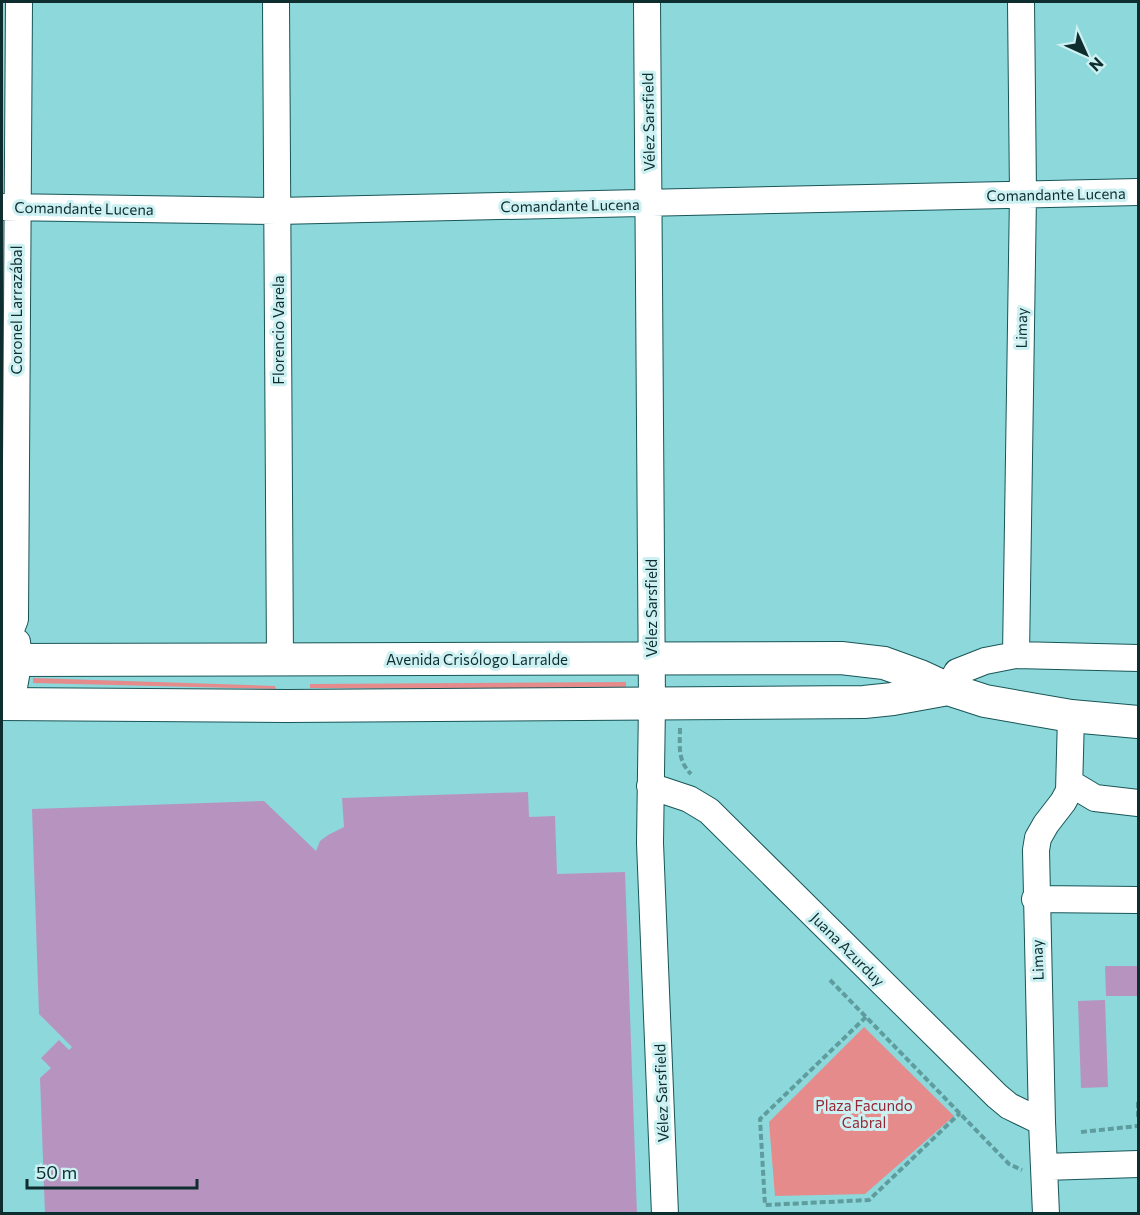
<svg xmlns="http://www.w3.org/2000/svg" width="1140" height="1215" font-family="Commissioner,sans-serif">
  <rect width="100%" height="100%" fill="#8cd8db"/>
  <path fill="#e68b8c" d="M33,678L275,686L276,689L33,683Z
    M626,682V690L310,688V684Z
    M864,1027L954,1116L865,1194L775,1196L769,1122Z"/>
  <path fill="#b794c0" d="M528,792L529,817L555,816L557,874L625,872L637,1214H45L40,1078L51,1068L41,1058L59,1040L69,1050L72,1047L39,1014L32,809L264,801L316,851L320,841L328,835L344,827L342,798Z
    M1105,966H1138V996H1106Z
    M1105,1000L1108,1087L1081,1088L1078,1001Z"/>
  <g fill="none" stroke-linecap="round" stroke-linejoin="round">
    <g stroke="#195557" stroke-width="28">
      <path id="minor" d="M276,2L280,659
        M647,2L652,703L650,843L665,1214
        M2,207L277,211L1138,192
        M2,653L15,619L19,2
        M1016,655L1023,194L1021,2
        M948,689L957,672L985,661L1016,655L1138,658
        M11,704L19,659L17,642
        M1070,783L1095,798L1138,803
        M650,786L689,799L709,811L997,1096L1009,1106L1042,1122
        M1035,899L1138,900
        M1044,1167L1138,1164
        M1046,1214L1042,1122L1036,850L1038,838L1046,824L1063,802L1069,791L1071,716"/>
    </g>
    <g stroke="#195557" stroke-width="34">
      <path id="tertiary" d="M2,660L841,658L884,663L920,676L948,689L985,701L1071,716L1138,722
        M2,704L287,706L864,702L893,699L948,689"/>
    </g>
    <path stroke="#5f9c9e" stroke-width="4" stroke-dasharray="6 3" stroke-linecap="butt" d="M680,728C680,746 677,760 691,774
      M830,980L1009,1164L1022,1170
      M866,1017L760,1119L765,1205L869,1200L960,1113
      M1138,1102V1120
      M1081,1132L1138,1126"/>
    <use href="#minor" stroke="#fff" stroke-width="26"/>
    <use href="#tertiary" stroke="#fff" stroke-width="32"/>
  </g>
  <g text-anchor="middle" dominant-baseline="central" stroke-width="6" stroke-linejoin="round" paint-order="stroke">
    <g font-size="15" fill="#0d2d2f" stroke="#cdf1f2">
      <text transform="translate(648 122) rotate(-91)">Vélez Sarsfield</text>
      <text transform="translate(1056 194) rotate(-1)">Comandante Lucena</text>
      <text transform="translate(570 205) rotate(-1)">Comandante Lucena</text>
      <text transform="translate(84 208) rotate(1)">Comandante Lucena</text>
      <text transform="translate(16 310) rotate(-90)">Coronel Larrazábal</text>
      <text transform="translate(1021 328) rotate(-89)">Limay</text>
      <text transform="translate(278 330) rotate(-90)">Florencio Varela</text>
      <text transform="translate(651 608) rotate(-90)">Vélez Sarsfield</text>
      <text x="477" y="659">Avenida Crisólogo Larralde</text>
      <text transform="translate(848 949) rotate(45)">Juana Azurduy</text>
      <text transform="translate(1037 960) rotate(-92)">Limay</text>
      <text transform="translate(661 1093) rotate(-92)">Vélez Sarsfield</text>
    </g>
    <g font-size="15" fill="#962633" stroke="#cdf1f2">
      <text x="864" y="1105">Plaza Facundo<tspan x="864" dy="17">Cabral</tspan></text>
    </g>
  </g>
  <rect width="1140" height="1215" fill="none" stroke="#0d2d2f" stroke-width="6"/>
  <g transform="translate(1086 54) rotate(135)" stroke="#cdf1f2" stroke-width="4.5" paint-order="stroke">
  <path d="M0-4.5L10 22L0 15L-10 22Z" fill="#0d2d2f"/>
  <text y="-9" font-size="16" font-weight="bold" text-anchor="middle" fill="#0d2d2f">N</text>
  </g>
  <path d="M27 1179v9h170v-9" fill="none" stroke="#0d2d2f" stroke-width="3"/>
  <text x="36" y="1179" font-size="18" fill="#0d2d2f" stroke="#cdf1f2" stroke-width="4.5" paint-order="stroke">50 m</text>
</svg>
